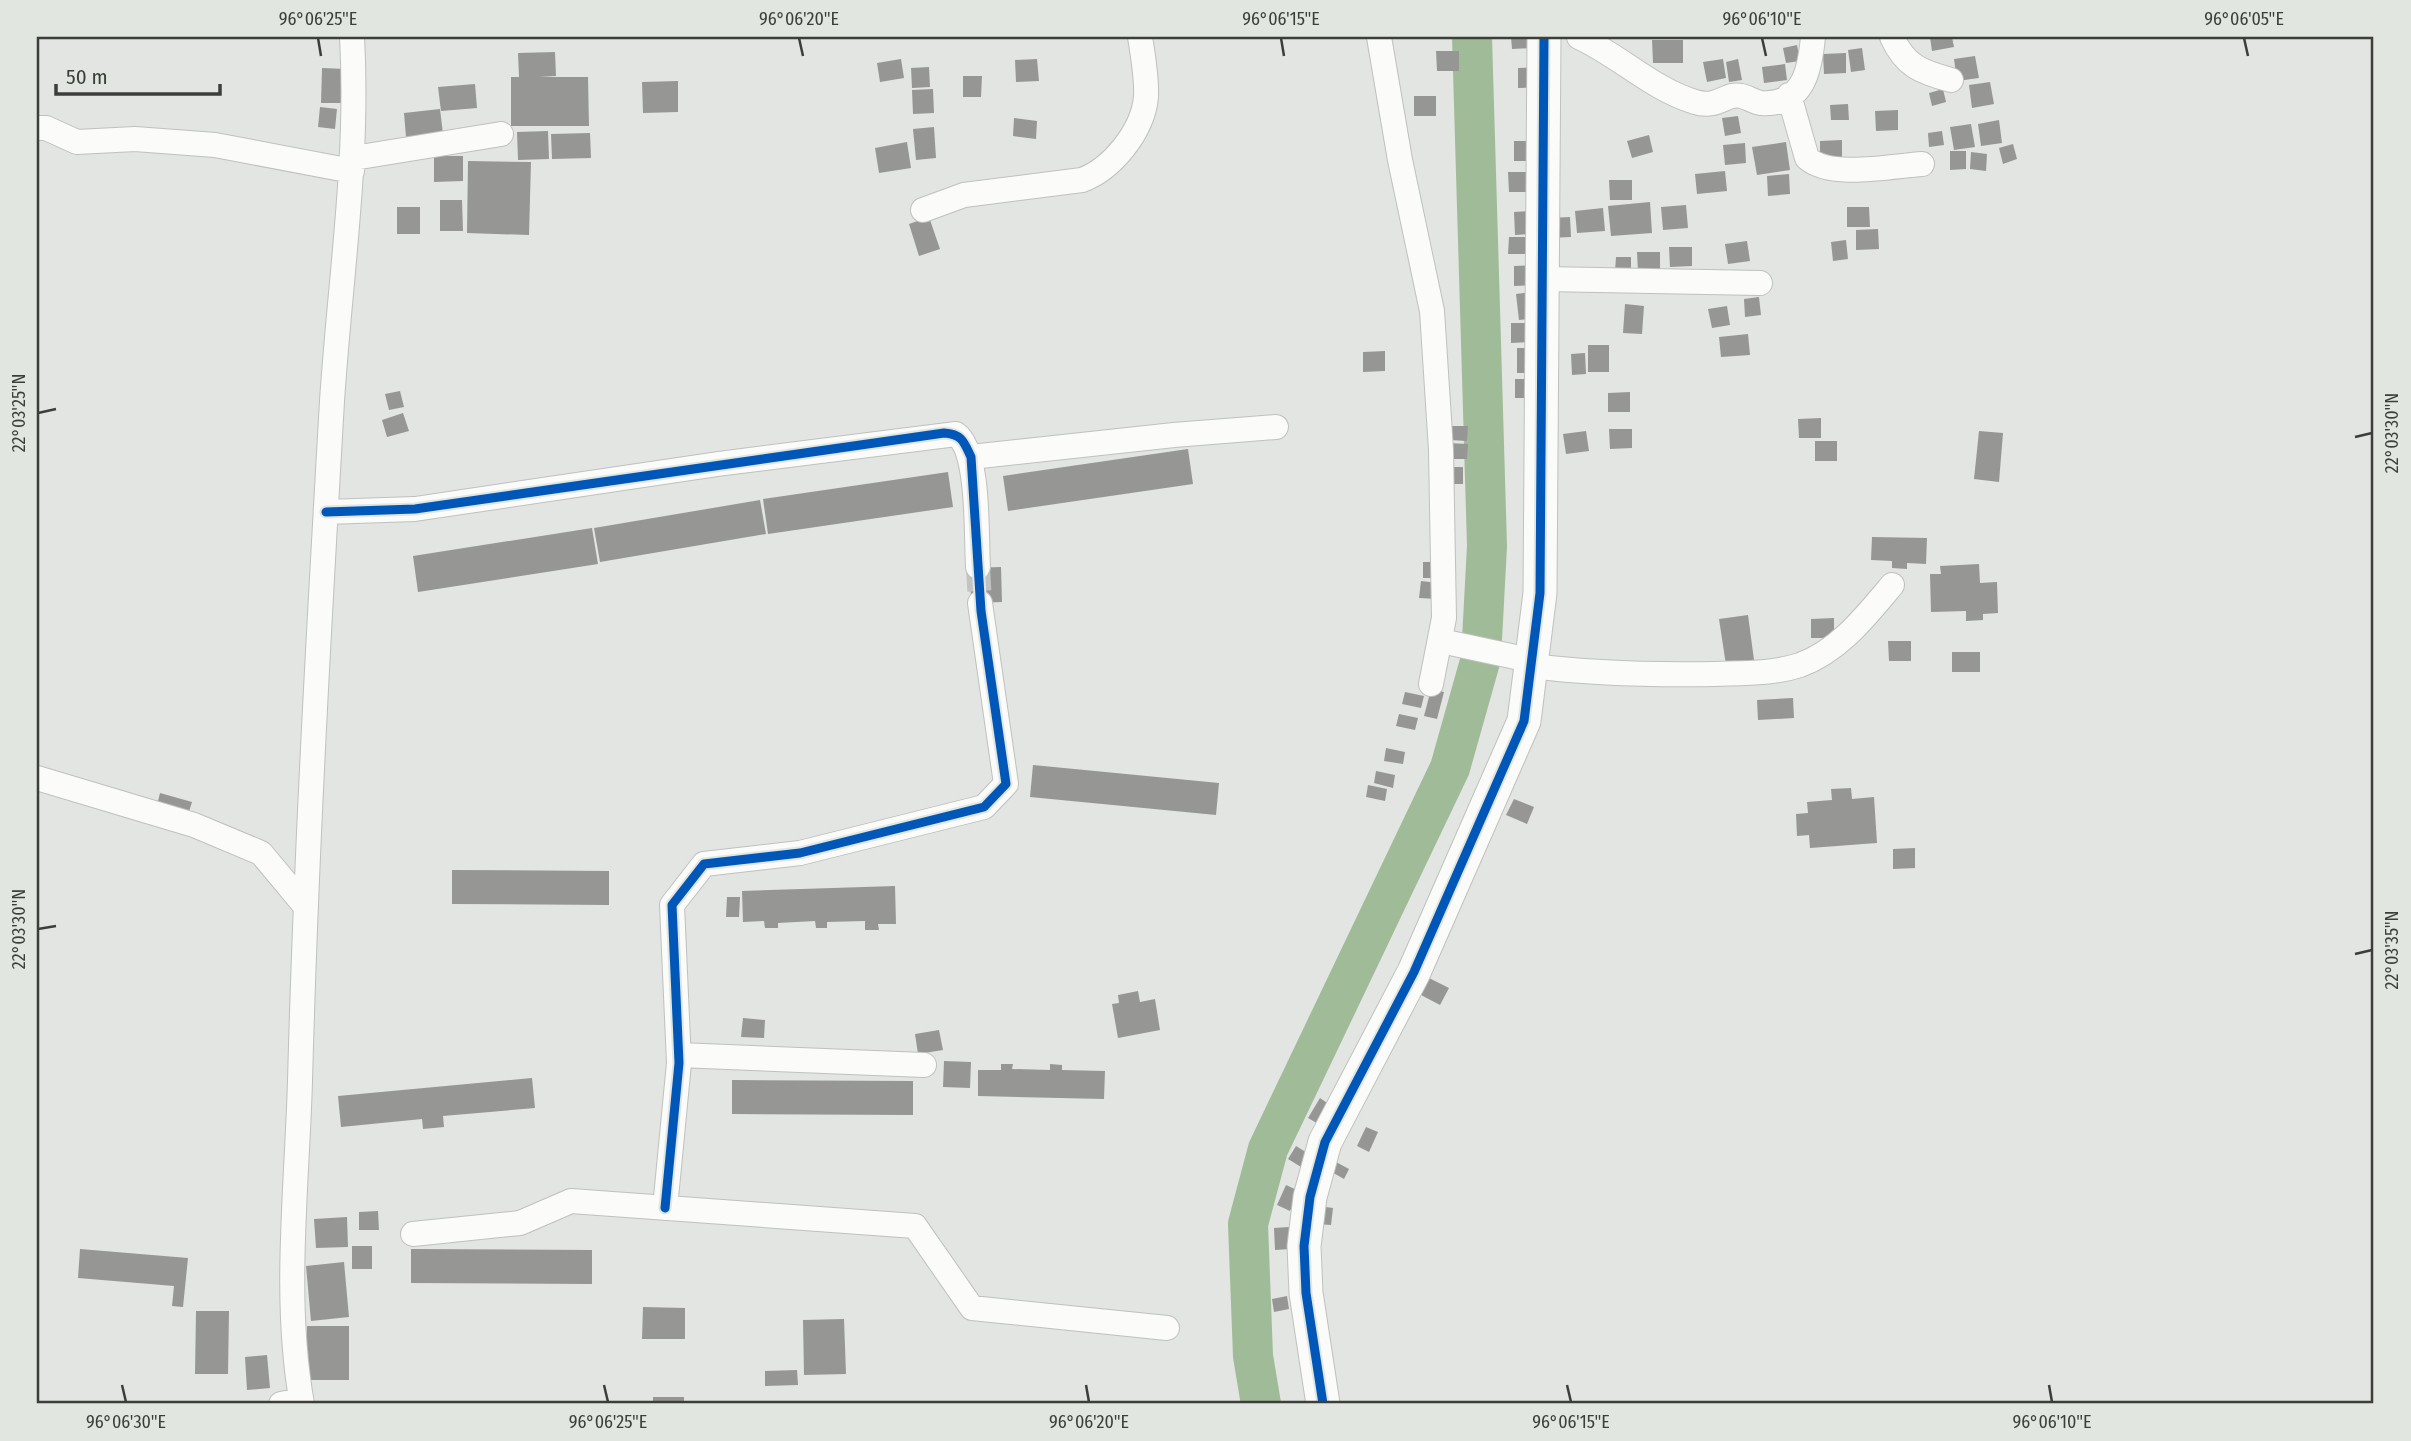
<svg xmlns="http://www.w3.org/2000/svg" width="2411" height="1441" font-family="'Fira Sans Condensed',sans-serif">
  <rect width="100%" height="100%" fill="#e2e5e1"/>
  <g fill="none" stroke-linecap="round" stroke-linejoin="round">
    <path stroke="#a0bb98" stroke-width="40" d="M1261,1404L1253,1356L1248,1224L1268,1149L1450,768L1481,658L1487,546L1472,37"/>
  </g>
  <path fill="#969795" d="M1511,37H1534V48L1512,49Z
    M1930,37H1952L1954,47L1932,51Z
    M1652,40H1683V63H1653Z
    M1797,45L1800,61L1786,63L1783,48Z
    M1862,48L1865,70L1851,72L1848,50Z
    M1436,51H1459V71H1437Z
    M555,52L556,76L539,77H588L589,126H511V77H519L518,53Z
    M1846,53V73L1824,74L1823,54Z
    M1975,56L1979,78L1957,81L1954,59Z
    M901,59L904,78L880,82L877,63Z
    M1037,59L1039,81L1016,82L1015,60Z
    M1723,59L1726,78L1707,82L1703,62Z
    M1738,59L1742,80L1729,82L1726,62Z
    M1785,64L1787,80L1764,83L1762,67Z
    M929,67L930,87L912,88L911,68Z
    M1540,67L1541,87L1518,88V68Z
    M322,68L346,69L345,103H321Z
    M963,76H982L981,97H963Z
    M678,81V112L643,113L642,82Z
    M1990,82L1994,104L1972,108L1969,85Z
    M475,84L477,108L441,111L438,87Z
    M933,89L934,113L913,114L912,90Z
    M1943,89L1946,102L1932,106L1929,93Z
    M1414,96H1436V116H1414Z
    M1848,104L1849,120H1831L1830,105Z
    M320,107L337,109L335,129L318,127Z
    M440,109L443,134L406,137L404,113Z
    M1898,110V130L1876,131L1875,111Z
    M1738,116L1741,133L1725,136L1722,118Z
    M1014,118L1037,121L1036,139L1013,136Z
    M1999,120L2002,143L1981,146L1978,124Z
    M1971,124L1975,147L1954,150L1950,127Z
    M934,127L936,158L916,160L913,129Z
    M548,131L549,159L518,160L517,132Z
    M1942,131L1944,145L1929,147L1928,133Z
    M590,133L591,158L552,159L551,134Z
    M1649,135L1653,152L1632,158L1627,141Z
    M1842,140V161H1820V141Z
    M1514,141H1536L1537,161H1514Z
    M907,142L911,168L879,173L875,148Z
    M1786,142L1790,170L1757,175L1752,147Z
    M1745,143L1746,163L1725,165L1723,145Z
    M2013,144L2017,159L2003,164L1999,148Z
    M1950,151H1966V169L1950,170Z
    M1971,152L1987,154L1986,171L1970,169Z
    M434,156H463V181L434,182Z
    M468,161L531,162L529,235L467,233Z
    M1725,171L1727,191L1697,194L1695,174Z
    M1508,172H1531V192H1509Z
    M1789,174L1790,194L1768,196L1767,176Z
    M1609,180H1632V200H1610Z
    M440,200H462L463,231H440Z
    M1650,202L1652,233L1611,236L1608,206Z
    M1686,205L1688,228L1663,230L1661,207Z
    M397,207H420V234H397Z
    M1847,207H1869L1870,227H1847Z
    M1603,208L1605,231L1577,233L1575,211Z
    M1531,211L1532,234L1515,235L1514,212Z
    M929,217L940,249L919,256L909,224Z
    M1570,217L1571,237L1548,238V218Z
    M1878,229L1879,249L1856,250V230Z
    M1509,237H1528V254H1508Z
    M1846,240L1848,259L1833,261L1831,242Z
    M1747,241L1750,261L1728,264L1725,244Z
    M1669,247H1692V266L1670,267Z
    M1637,252H1660V272H1638Z
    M1616,257H1631V272L1615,271Z
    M1536,265L1537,285L1514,286V266Z
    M1533,292L1536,318L1519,320L1516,294Z
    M1759,297L1761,315L1745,317L1744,299Z
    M1625,304L1644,306L1642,334L1623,333Z
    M1727,306L1730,325L1712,328L1708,309Z
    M1511,323H1534V342L1511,343Z
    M1748,334L1750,355L1721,357L1719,337Z
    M1588,345H1609V372H1588Z
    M1517,348H1536V373H1517Z
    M1385,351V371L1363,372V352Z
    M1585,353L1586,374L1572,375L1571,354Z
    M1515,379H1536V398H1515Z
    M400,391L404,407L389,410L385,394Z
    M1630,392V412H1608V393Z
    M403,413L409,431L387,437L382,420Z
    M1821,418V438H1799L1798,419Z
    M1450,426H1468L1467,441L1449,440Z
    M1609,429H1632V448L1610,449Z
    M1586,431L1589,451L1566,454L1563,434Z
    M1979,431L2003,433L1999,482L1974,479Z
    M1815,441H1837V461H1815Z
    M1448,443L1468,444L1467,459H1448Z
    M1188,449L1193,484L1008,511L1003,476Z
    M1448,467H1463V484H1448Z
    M948,472L953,507L768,534L763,499Z
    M760,500L766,534L600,562L594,528Z
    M592,528L598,564L418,592L413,556Z
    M1872,537L1927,538L1926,564L1907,563V569L1892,568V561L1871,560Z
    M1423,562H1439V578H1423Z
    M1979,564L1980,583L1997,582L1998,613L1983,614V620L1966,621V611L1931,612L1930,574H1941L1940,566Z
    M1001,567L1002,602L971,603L970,568Z
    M1421,581L1438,583L1437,599L1419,598Z
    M1748,615L1754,660L1726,665L1719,619Z
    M1834,618V638H1811V619Z
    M1888,641H1911V661H1889Z
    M1952,652H1980V672H1952Z
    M1431,689L1444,692L1437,719L1424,716Z
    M1405,692L1424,696L1421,708L1402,704Z
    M1793,698L1794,718L1758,720L1757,700Z
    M1399,714L1418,718L1415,730L1396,726Z
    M1386,748L1405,752L1403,764L1384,761Z
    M1033,765L1219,783L1216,815L1030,797Z
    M1376,771L1395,775L1393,788L1374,783Z
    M1368,785L1387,789L1385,801L1366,797Z
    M1851,788L1852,799L1874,797L1877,843L1810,848L1809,835L1797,836L1796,814L1808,813L1807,802L1832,800L1831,789Z
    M160,793L192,802L187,818L156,809Z
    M1514,799L1534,807L1527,824L1506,815Z
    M1915,848V868L1893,869V849Z
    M452,870L609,871V905L452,904Z
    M895,886L896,924H878L879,930H865V921L827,922V928H816L815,921L778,923V928H765L764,921L743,922L742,891Z
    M727,897H740L739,917H726Z
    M1429,978L1449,988L1440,1005L1421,995Z
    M1138,991L1140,1002L1155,999L1160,1030L1118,1038L1112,1004L1119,1003L1118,995Z
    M743,1018L765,1020L764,1038L741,1037Z
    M939,1030L943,1050L918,1054L915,1034Z
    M944,1061L971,1062L970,1088L943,1087Z
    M1001,1064H1013L1012,1069L1050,1070V1064L1062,1065V1070L1105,1071L1104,1099L978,1096V1070H1001Z
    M532,1078L535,1108L443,1116L444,1127L423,1129L422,1119L341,1127L338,1096Z
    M732,1080L913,1081V1115L732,1114Z
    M1320,1098L1333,1107L1322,1126L1308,1118Z
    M1366,1127L1378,1132L1369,1152L1357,1146Z
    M1296,1146L1309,1154L1301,1167L1288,1159Z
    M1336,1162L1349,1169L1344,1179L1330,1171Z
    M1286,1185L1299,1191L1290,1211L1277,1205Z
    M1319,1206L1333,1208L1331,1225L1317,1224Z
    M378,1211L379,1230H359V1212Z
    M347,1217L348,1247L316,1248L314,1219Z
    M1289,1227L1290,1249L1275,1250L1274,1228Z
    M352,1246H372V1269H352Z
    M80,1249L188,1258L183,1307L172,1306L174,1286L78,1278Z
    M411,1249L592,1250V1284L411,1283Z
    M344,1262L349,1317L311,1321L306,1266Z
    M1287,1296L1289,1309L1274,1312L1272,1299Z
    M643,1307L685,1308V1339H642Z
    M196,1311H229L228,1374H195Z
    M844,1319L846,1374L804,1375L803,1320Z
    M307,1326H349V1380H306Z
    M267,1355L270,1388L247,1390L245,1357Z
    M797,1370L798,1385L765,1386V1371Z
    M653,1397H684V1404H653Z"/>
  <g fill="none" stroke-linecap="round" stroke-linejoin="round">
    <path stroke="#c1c4c0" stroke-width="24" stroke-dasharray="24 12" stroke-linecap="butt" d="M978,567L980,603"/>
    <g stroke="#bfc1be" stroke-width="26">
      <path id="street" d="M1379,37L1400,160L1432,311L1441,450L1444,618L1431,684
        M1579,37C1620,56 1652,89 1695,102C1719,109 1726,92 1741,96C1748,97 1753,102 1761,103C1804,106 1810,69 1813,37
        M1892,37C1905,66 1921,72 1951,80
        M1789,95L1807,158C1830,179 1892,166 1922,164
        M37,128H46L77,142L135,139L215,145L352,171
        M354,158L501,134
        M923,210L964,195L1082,180C1112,169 1143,131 1146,97C1147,79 1143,55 1140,37
        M1543,279L1760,283
        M971,457L1174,435L1276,427
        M326,512L415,509L718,464L956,434C980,451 976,537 978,567
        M1441,641L1534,661
        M1533,666C1594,674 1653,675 1715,674C1743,673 1773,674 1800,665C1839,651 1866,616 1892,585
        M37,778L194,825L261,853L306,907
        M679,1055L924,1065
        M665,1208L679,1063L672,905L704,864L800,853L984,807L1006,784L980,603
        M413,1234L520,1223L571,1201L915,1226L972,1308L1167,1328
        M281,1404L301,1400
        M302,1404C283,1299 297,1187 300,1081C306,854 319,627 332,401C340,279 359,159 352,37"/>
    </g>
    <g stroke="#bfc1be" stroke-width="35">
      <path id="secondary" d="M1323,1404L1306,1293L1304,1246L1310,1197L1325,1142L1414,972L1524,721L1540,593L1544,37"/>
    </g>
    <use href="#street" stroke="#fbfbfa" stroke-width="24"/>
    <use href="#secondary" stroke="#fbfbfa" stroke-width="33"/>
    <g stroke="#e1e6e0" stroke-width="13">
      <path id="cycleway" d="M326,512L415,509L944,433C962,434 964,442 971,457L981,611L1006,784L984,807L800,853L704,864L672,905L679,1063L665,1208
        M1323,1404L1306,1293L1304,1246L1310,1197L1325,1142L1414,972L1524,721L1540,593L1544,37"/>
    </g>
    <use href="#cycleway" stroke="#0057b8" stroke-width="9"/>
  </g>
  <path fill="none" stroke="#3c3e3b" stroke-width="2.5" d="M318,38L321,56M799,38L803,56M1281,38L1284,56M1762,38L1766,56M2244,38L2248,56M38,413L56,409M2355,437L2372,433M38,929L56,926M2355,954L2372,950M122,1385L126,1402M604,1385L608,1402M1086,1385L1089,1402M1567,1385L1571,1402M2049,1385L2052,1402"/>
  <rect width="2411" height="1441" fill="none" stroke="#e1e6e0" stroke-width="77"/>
  <path d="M56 84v10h164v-10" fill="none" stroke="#3c3e3b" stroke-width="3.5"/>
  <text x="66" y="84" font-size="21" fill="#3c3e3b" stroke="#e1e6e0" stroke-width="5" paint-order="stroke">50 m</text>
  <rect x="38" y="38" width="2334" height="1364" fill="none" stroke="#3c3e3b" stroke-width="2.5"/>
  <g font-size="18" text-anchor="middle" fill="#3c3e3b">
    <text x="318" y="25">96°06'25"E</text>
    <text x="799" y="25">96°06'20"E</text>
    <text x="1281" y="25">96°06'15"E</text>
    <text x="1762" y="25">96°06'10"E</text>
    <text x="2244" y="25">96°06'05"E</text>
    <text transform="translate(19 413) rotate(-90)" y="6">22°03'25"N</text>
    <text transform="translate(2392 433) rotate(-90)" y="6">22°03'30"N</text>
    <text transform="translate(19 929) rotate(-90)" y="6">22°03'30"N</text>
    <text transform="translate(2392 950) rotate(-90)" y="6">22°03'35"N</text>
    <text x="126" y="1428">96°06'30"E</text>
    <text x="608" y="1428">96°06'25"E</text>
    <text x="1089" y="1428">96°06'20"E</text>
    <text x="1571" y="1428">96°06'15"E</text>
    <text x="2052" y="1428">96°06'10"E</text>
  </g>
</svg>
